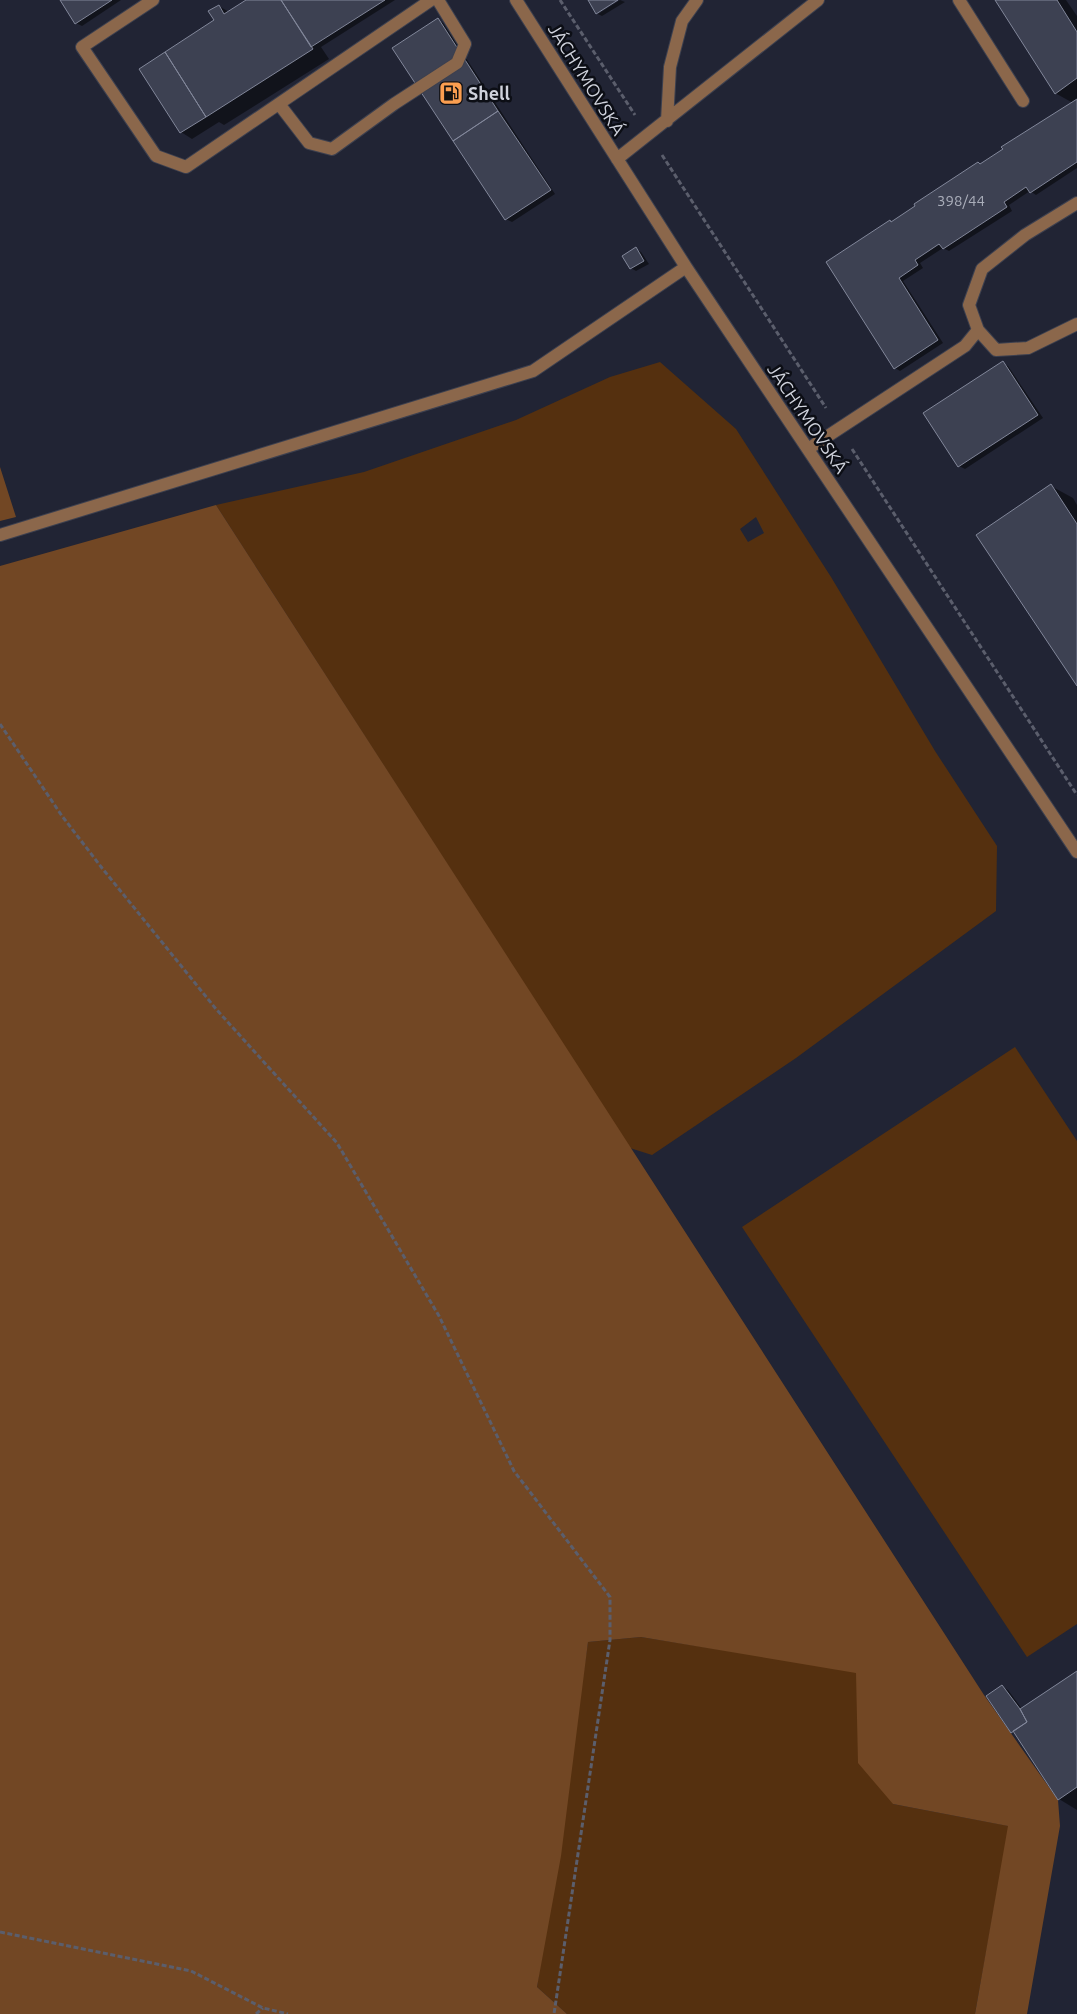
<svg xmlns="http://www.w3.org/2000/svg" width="1077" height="2014" font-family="Ubuntu,sans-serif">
  <rect width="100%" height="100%" fill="#212434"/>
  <path fill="#55300f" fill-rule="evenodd" d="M660,362L736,429L831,577L935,751L997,846L996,911L796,1058L652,1155L630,1148L216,505L364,472L516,420L610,377ZM756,517L764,533L748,542L740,529Z
    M1015,1047L1077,1141V1624L1027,1657L742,1227Z
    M641,1637L861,1672L893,1804L1009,1826L975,2014H567L537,1987L588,1642Z"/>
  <path fill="#724724" d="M0,467L16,517L0,521Z
    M216,505L984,1695L1058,1800L1060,1826L1027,2014H975L1008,1826L893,1804L858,1763L856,1673L641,1637L588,1642L561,1856L537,1987L567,2014H0V566Z"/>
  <path fill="#0007" d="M62,0H121L82,26L76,23Z
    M248,0H395L321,47L329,59L224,125L219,122L192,139L181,132L219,6L229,12Z
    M620,0L625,2L602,16L598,14Z
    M996,0H1066L1077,16V168L1036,195L1030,191L1009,205L1012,211L949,251L943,248L920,263L923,268L903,281L943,343L900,371L895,368L892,223L1073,103L1055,93Z
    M438,20L443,23L555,194L512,222L506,219L394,48Z
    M636,249L641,252L649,264L636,271L631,268Z
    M1003,363L1008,366L1043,418L965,469L959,466Z
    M1051,486L1073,498L1077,505V684Z
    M1077,1673V1810L1059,1799L1016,1734L1012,1732L1002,1687L1008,1690L1022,1709Z"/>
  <path fill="#3d4152" stroke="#82879a" d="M60,0H112L75,24Z
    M246,0H281L313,49L206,117L165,52L214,20L208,11L219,5L224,14Z
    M281,0H385L311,47Z
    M588,0H618L596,14Z
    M995,0H1057L1077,32V78L1055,94Z
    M438,18L498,111L453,141L392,48Z
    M165,52L206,117L180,133L139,69Z
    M1077,99V162L1030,193L1026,187L1004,202L1007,207L943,249L939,244L915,260L918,265L899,278L938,340L894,369L826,262L890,220L891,222L915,206L914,204L978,162L980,164L1003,149L1001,147Z
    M498,111L551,190L505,220L453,141Z
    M636,247L644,261L630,269L622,256Z
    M1003,361L1038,415L958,467L923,413Z
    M1051,484L1077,524V686L976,535Z
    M1077,1671V1787L1058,1800L1013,1731L1027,1722L1020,1709Z
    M1002,1685L1020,1709L1027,1722L1011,1733L986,1696Z"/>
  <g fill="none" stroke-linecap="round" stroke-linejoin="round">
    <g stroke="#3d404f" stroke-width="14">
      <path id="minor" d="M153,0L82,47L156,156L186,167L431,0
        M516,0L686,267L1077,852
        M959,0L1023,101
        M279,104L309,143L332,149L394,104L457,63L465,44L438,0
        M667,121L670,67L682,21L697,0
        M617,159L818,0
        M978,330L996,350L1028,348L1077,324
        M808,449L965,346L978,330L969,305L982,269L1025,235L1077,203
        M0,535L533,371L686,267"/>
    </g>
    <path stroke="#5b5e6c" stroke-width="3" stroke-dasharray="5 2.5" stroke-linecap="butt" d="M560,0L635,115
      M662,155L826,408
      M852,449L1077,795
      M0,724L62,816L102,868L216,1009L337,1143L439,1316L514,1471L610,1597V1640L554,2014
      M0,1932L191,1971L263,2008L288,2014
      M256,2014L263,2008"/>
    <use href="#minor" stroke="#8b674b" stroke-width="12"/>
  </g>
  <defs>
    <g id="fuel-square" transform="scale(1.25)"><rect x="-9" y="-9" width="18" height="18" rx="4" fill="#fb9e50" stroke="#0c0e15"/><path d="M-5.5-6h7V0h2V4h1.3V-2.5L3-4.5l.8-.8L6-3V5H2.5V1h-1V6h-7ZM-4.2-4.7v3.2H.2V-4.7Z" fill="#111"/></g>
  </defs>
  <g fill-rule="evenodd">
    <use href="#fuel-square" x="451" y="93"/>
  </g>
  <g text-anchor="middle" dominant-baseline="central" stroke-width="5" stroke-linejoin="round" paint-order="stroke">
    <g font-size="15" fill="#aaaeba">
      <text x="961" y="200">398/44</text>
    </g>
    <g font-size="18" fill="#cfd2dc" stroke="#0c0e15">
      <text transform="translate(587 79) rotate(58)">JÁCHYMOVSKÁ</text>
      <text transform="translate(808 418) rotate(56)">JÁCHYMOVSKÁ</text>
    </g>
    <g font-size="18" font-weight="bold" fill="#cfd2dc" stroke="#0c0e15" text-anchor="start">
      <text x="468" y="93">Shell</text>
    </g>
  </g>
</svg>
